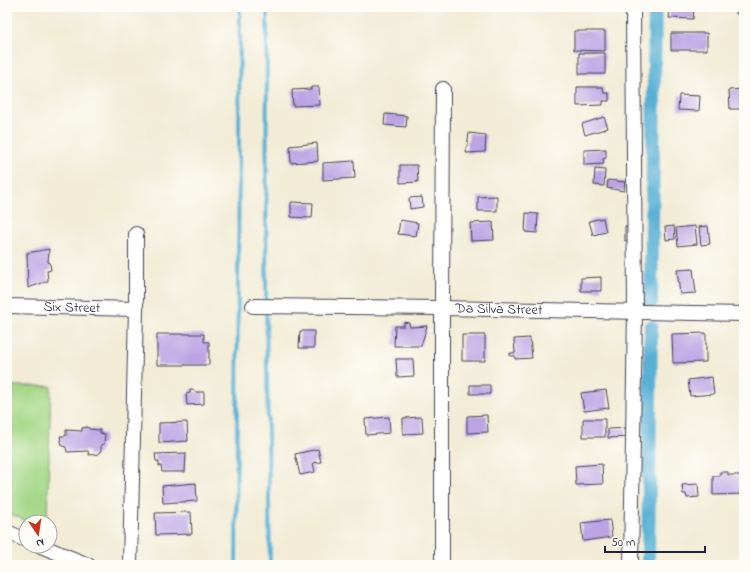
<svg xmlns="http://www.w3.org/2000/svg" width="751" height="572" font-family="'Indie Flower',sans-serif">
  <rect width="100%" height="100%" fill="#fdfcf7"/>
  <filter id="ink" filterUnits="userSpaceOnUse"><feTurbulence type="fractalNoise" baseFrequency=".025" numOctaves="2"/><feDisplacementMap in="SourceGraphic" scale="8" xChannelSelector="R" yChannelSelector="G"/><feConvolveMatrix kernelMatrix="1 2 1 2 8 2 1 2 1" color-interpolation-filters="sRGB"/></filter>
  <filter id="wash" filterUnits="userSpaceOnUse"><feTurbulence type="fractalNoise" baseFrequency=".012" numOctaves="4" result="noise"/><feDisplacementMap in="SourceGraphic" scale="16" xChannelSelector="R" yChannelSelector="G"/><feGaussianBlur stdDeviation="0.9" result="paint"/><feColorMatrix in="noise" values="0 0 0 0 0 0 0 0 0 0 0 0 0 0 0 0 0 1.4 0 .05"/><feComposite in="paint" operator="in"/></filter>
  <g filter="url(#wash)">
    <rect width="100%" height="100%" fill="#f2ecd6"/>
    <path fill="#a6d888" stroke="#647d62" d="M7,386H51L47,522H29L7,513Z"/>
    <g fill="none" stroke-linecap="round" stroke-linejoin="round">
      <path stroke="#59b0d5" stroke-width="4" d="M267,7L266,306L270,565
        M236,565L240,7"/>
      <path stroke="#59b0d5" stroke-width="14" d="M651,302L655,7
        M648,565L651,327"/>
    </g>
    <g id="blocks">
      <path fill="#bca4e4" d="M670,7H694L693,19L669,18Z
        M737,7H744V14H736Z
        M574,31H605V51L574,50Z
        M671,33H707V50H671Z
        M579,53H605V74H579Z
        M311,87H319L320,105L293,106L292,90L311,89Z
        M577,87H603L604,93H609V101H603V105L577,106Z
        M744,89V109H730L729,90Z
        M679,95L700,96L699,111L678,110Z
        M385,114L407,116L406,127L384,125Z
        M604,117L608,128L585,135L582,124Z
        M469,133L486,135L485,152L466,153Z
        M317,143L318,161L291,163L290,146Z
        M606,149V158L603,159L604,164L584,165V150Z
        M354,161L355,178L323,180V163Z
        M400,165H417L418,182L400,183Z
        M595,169L605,170L604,186L594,185Z
        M608,180L625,182L624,191L607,188Z
        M497,196V211H478V197Z
        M422,197L423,207L410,209L409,198Z
        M291,202L313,203L312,218L291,217Z
        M526,213L538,214L537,233L525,232Z
        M603,218L606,232L593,235L589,221Z
        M400,220L418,223L416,236L398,234Z
        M493,222L494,240L471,241L470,223Z
        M625,226H635V241H625Z
        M674,226L675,239L666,240L665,227Z
        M695,226L697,244L678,246L676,228Z
        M708,226L710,244L701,245L699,227Z
        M49,249L48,262L50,264L51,270L47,271L48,281L28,288L27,253Z
        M693,269L696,293L680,294L677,270Z
        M601,277V291H581V278Z
        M404,322L409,323L410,327L427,326L421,346H394L395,326H404Z
        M300,331H314V348H299Z
        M706,333V362L673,363L672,334Z
        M157,334H204V342H209V365H157Z
        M462,335H485V361H462Z
        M530,338L532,358L515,359V356H510V353H515L514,339Z
        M396,359H413L414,376L397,377Z
        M712,377L714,394L690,396L688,380Z
        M470,385H490V394H470Z
        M190,389H193L195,392H204V404L187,405L186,394L190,393Z
        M606,390L609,408L584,411L581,393Z
        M487,415L488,432L467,433V416Z
        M389,417L390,433L366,435L365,419Z
        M422,417L423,433L403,434V418Z
        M583,419H605V437H583Z
        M187,422L188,441L159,443V423Z
        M88,427L89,429L100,430V433L105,434L104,444L101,445V451L99,452V454L89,455L88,451L67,452L66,447L62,446L60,436H66V430L82,431V428Z
        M626,428L627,437L608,438V429Z
        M318,449L321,462L313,463L315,472L300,475L295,454Z
        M186,453L185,472H162L161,466H159V462L156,461L155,454Z
        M602,464L603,484L576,485L575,466Z
        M720,472H728V475H741L742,494L713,495V476H720Z
        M196,483L197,501L163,503L162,486Z
        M698,484L699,497L687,498L686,494H683L682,485Z
        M191,512L192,534L156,535L155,513Z
        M610,520L612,537L583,541L581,523Z"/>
    </g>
  </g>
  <g filter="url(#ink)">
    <use href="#blocks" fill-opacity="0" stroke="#414052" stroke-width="1"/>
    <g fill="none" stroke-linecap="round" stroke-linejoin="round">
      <g stroke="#414052" stroke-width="16">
        <g id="minor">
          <path id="s1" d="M7,306L136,309"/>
          <path id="s2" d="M253,306L442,308L744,314"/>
          <path d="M7,532L26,540"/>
          <path d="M41,546L88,565"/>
          <path d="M129,565L130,564L136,309V234"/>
          <path d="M442,565V308L443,89"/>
          <path d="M631,565L635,311L633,7"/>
        </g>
      </g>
      <use href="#minor" stroke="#fff" stroke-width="14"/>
    </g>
  </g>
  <g text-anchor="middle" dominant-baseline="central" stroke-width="4" stroke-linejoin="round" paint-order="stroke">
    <g font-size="14" fill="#22223b" stroke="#fdfcf7">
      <text stroke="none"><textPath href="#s1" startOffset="65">Six Street</textPath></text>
      <text stroke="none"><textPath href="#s2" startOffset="246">Da Silva Street</textPath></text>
    </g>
  </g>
  <rect width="751" height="572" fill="none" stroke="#fdfcf7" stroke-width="24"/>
  <g transform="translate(38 534) rotate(167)"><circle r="19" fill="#fdfcf7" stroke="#a5a5ac"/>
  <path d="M0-3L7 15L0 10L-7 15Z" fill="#c8321e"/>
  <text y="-6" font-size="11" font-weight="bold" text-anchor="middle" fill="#22223b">N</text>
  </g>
  <path d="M605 546v6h100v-6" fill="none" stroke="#22223b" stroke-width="2"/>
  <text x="611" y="546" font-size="12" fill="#22223b" stroke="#fdfcf7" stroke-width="3" paint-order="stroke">50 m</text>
</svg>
